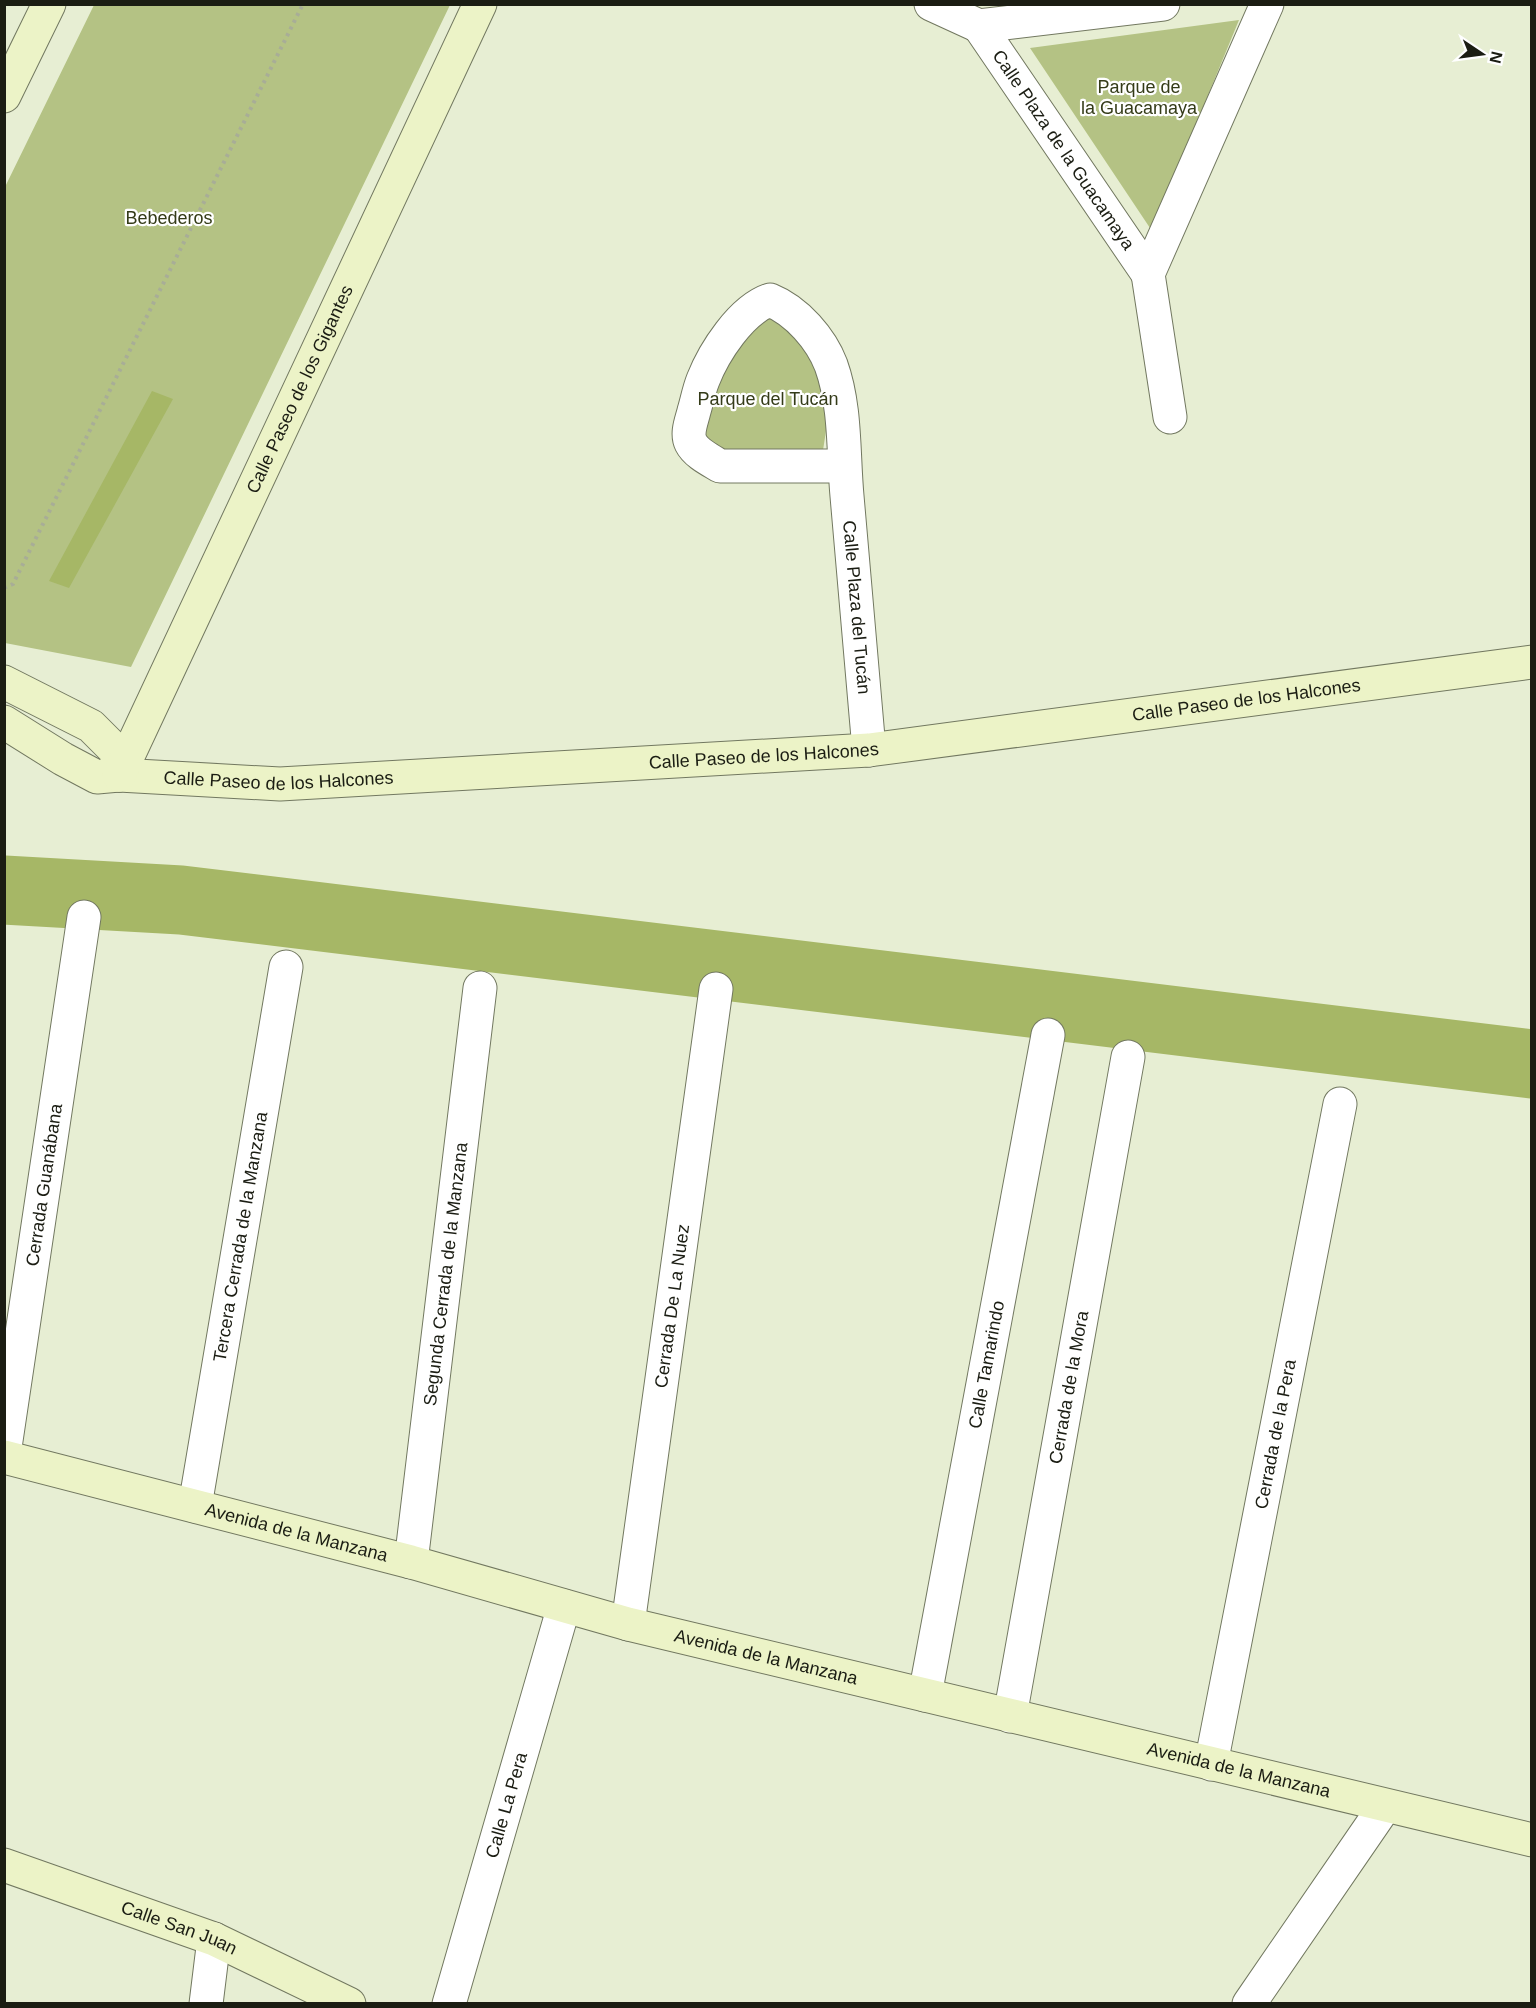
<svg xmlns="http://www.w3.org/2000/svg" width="1536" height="2008" font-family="Helvetica,sans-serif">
  <rect width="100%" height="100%" fill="#e7eed3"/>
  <path fill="#b4c284" d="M94,5H450L131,667L5,643L4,189Z
    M1239,20L1152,231L1030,48Z
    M765,308L806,341L831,398L822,457H725L699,436L710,382Z"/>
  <path fill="#a6b766" d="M152,391L173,399L69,588L49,581Z"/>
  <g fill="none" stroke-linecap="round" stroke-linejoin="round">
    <path stroke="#a6b766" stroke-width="69" d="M4,890L181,900L1532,1064"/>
    <g stroke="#727860" stroke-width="35">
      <g id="street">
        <path d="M931,4L979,26L1163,4"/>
        <path id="s1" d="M979,26L1148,274"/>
        <path d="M1170,417L1148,274L1267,4"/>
        <path id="s2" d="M844,466H720C710,460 696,453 691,443C686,433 692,420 694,411C697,401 699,390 703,380C714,352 741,310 770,300C797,311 821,339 831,365C846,407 843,452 847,496C854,580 862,665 869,750"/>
        <path id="s3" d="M4,1454L84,917"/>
        <path id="s4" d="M195,1506L286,967"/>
        <path id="s5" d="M411,1562L480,988"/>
        <path id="s6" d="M628,1624L716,989"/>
        <path id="s7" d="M925,1695L1048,1035"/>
        <path id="s8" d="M1010,1716L1128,1057"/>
        <path id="s9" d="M1211,1764L1340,1104"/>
        <path d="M206,2004L214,1939"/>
        <path id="s10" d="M449,2004L564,1606"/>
        <path d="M1249,2004L1385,1806"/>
      </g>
    </g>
    <g stroke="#727860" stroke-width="35">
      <g id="secondary">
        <path d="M4,96L49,4"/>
        <path d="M4,682L91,726L116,751L119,775"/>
        <path id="s11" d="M4,722L63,759L97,777L119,775L280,784L869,750L1532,662"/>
        <path id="s12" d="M119,775L480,4"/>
        <path id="s13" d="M4,1457L411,1562L628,1624L1532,1840"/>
        <path id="s14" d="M4,1865L214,1939L349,2004"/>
      </g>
    </g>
    <path stroke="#a8ad97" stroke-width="4" stroke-dasharray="3 4.5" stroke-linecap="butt" d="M4,588L13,584L303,4"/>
    <use href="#street" stroke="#fff" stroke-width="33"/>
    <use href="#secondary" stroke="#ecf3c7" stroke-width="33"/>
  </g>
  <g text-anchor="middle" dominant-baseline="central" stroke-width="4.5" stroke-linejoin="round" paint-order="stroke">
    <g font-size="18" fill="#343b18" stroke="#fff">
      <text x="1139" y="87">Parque de<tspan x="1139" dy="21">la Guacamaya</tspan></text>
      <text x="169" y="218">Bebederos</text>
      <text x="768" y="399">Parque del Tucán</text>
    </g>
    <g font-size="18" fill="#1b1d13" stroke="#fff">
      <text stroke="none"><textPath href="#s1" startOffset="150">Calle Plaza de la Guacamaya</textPath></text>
      <text stroke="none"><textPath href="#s12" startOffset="426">Calle Paseo de los Gigantes</textPath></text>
      <text stroke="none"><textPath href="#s2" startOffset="669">Calle Plaza del Tucán</textPath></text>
      <text stroke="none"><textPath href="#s11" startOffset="1262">Calle Paseo de los Halcones</textPath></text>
      <text stroke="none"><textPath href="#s11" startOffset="776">Calle Paseo de los Halcones</textPath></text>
      <text stroke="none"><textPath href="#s11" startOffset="290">Calle Paseo de los Halcones</textPath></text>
      <text stroke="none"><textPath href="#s3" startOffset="272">Cerrada Guanábana</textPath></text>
      <text stroke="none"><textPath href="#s4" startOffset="273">Tercera Cerrada de la Manzana</textPath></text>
      <text stroke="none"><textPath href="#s5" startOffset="290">Segunda Cerrada de la Manzana</textPath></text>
      <text stroke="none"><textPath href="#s6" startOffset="321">Cerrada De La Nuez</textPath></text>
      <text stroke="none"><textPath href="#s7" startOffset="336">Calle Tamarindo</textPath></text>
      <text stroke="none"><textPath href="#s8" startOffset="334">Cerrada de la Mora</textPath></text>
      <text stroke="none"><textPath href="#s9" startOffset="336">Cerrada de la Pera</textPath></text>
      <text stroke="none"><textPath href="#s13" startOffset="302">Avenida de la Manzana</textPath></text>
      <text stroke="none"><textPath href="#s13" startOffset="788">Avenida de la Manzana</textPath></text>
      <text stroke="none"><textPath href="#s13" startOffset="1274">Avenida de la Manzana</textPath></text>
      <text stroke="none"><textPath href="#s10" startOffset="207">Calle La Pera</textPath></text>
      <text stroke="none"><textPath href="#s14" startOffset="186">Calle San Juan</textPath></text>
    </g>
  </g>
  <rect width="1536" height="2008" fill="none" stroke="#1b1d13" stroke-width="12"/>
  <g transform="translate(1482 54) rotate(103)" stroke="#ffffff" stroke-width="4.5" paint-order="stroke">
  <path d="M0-4.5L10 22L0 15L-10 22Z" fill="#1b1d13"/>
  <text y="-9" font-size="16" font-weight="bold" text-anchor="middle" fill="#1b1d13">N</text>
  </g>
</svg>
